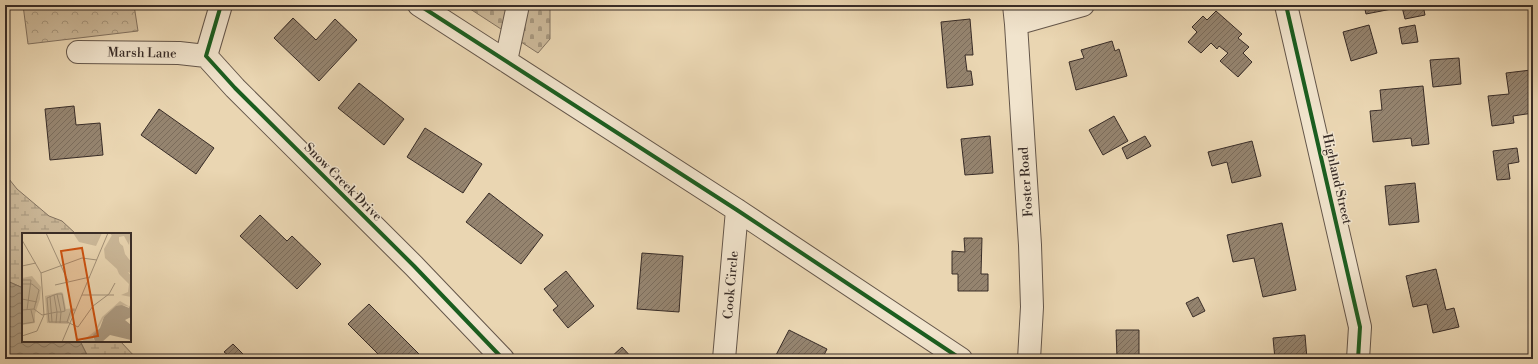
<svg xmlns="http://www.w3.org/2000/svg" width="1538" height="364" font-family="'Libre Bodoni',serif">
  <defs>
    <pattern id="wetland-marsh" width="20" height="14" patternUnits="userSpaceOnUse"><rect width="20" height="14" fill="#ccb99a"/><path d="M1 5h8M5 5V1M11 12h8M15 12V8" fill="none" stroke="#a7977e"/></pattern>
    <pattern id="cemetery-stones" width="16" height="16" patternUnits="userSpaceOnUse"><rect width="16" height="16" fill="#ccb99a"/><path d="M2 7V4a2 2 0 0 1 4 0v3zM10 15v-3a2 2 0 0 1 4 0v3z" fill="#a7977e"/></pattern>
    <pattern id="park-crowns" width="20" height="18" patternUnits="userSpaceOnUse"><rect width="20" height="18" fill="#ccb99a"/><path d="M2 6a3 3 0 1 1 6 0M12 15a3 3 0 1 1 6 0" fill="none" stroke="#a7977e"/></pattern>
    <pattern id="water-waves" width="16" height="10" patternUnits="userSpaceOnUse"><rect width="16" height="10" fill="#ad9c83"/><path d="M0 5q4-4 8 0t8 0" fill="none" stroke="#8e7f6b"/></pattern>
    <pattern id="building-hatch" width="6" height="6" patternUnits="userSpaceOnUse"><rect width="6" height="6" fill="#95846f"/><path d="M-1 1l2-2M0 6l6-6M5 7l2-2" fill="none" stroke="#7b6c5b"/></pattern>
  </defs>
  <rect width="100%" height="100%" fill="#ead6b2"/>
  <filter id="stains"><feTurbulence type="fractalNoise" baseFrequency=".005" numOctaves="4"/><feColorMatrix values="0 0 0 0 .2 0 0 0 0 .09 0 0 0 0 .02 0 0 0 .5 -.17"/></filter>
  <radialGradient id="worn" r=".72"><stop offset=".6" stop-color="#630" stop-opacity="0"/><stop offset="1" stop-color="#630" stop-opacity=".3"/></radialGradient>
  <path fill="url(#wetland-marsh)" stroke="#827260" d="M5,174L17,189L49,216L62,221L76,234H23V288L5,280Z
    M80,341H120L137,359H89Z"/>
  <path fill="url(#cemetery-stones)" stroke="#827260" d="M464,5H550V39L538,53Z"/>
  <path fill="url(#park-crowns)" stroke="#827260" d="M23,5H134L138,31L28,44Z"/>
  <path fill="url(#water-waves)" stroke="#7e6f5e" d="M5,280L23,288V341H80L89,359H5Z"/>
  <path fill="url(#building-hatch)" stroke="#382c27" d="M1364,5H1423L1425,15L1405,19L1402,7L1366,14Z
    M1216,11L1242,34L1238,38L1249,47L1243,53L1252,62L1238,77L1220,61L1228,53L1219,46L1217,49L1211,43L1201,53L1188,42L1197,32L1192,27L1203,16L1207,20Z
    M293,18L316,40L335,19L357,40L319,81L274,38Z
    M970,19L973,55H965L967,71H971L973,85L947,88L941,22Z
    M1369,25L1377,53L1351,61L1343,32Z
    M1415,25L1418,42L1402,44L1399,28Z
    M1112,41L1115,51L1119,49L1127,76L1076,90L1069,62L1084,58L1081,50Z
    M1459,58L1461,84L1433,87L1430,60Z
    M1531,70L1533,83V113L1513,116L1514,123L1492,126L1488,96L1509,94L1506,73Z
    M359,83L404,119L384,145L338,108Z
    M1423,86L1429,144L1412,146L1411,138L1373,142L1370,111L1382,110L1380,90Z
    M74,106L76,125L100,123L103,155L50,160L45,109Z
    M159,109L214,148L196,174L141,135Z
    M1114,116L1128,141L1103,155L1089,130Z
    M425,128L482,164L463,193L407,157Z
    M990,136L993,173L965,175L961,139Z
    M1145,136L1151,146L1127,159L1122,148Z
    M1252,141L1261,176L1232,183L1227,162L1212,166L1208,152Z
    M1517,148L1519,162L1508,164L1510,179L1497,180L1493,151Z
    M1415,183L1419,222L1389,225L1385,186Z
    M489,193L543,235L521,264L466,222Z
    M260,215L287,241L292,236L321,264L297,289L240,236Z
    M1282,223L1296,290L1263,297L1254,258L1233,262L1227,235Z
    M964,238H982L981,274H988V291H958V274H952V251L965,252Z
    M642,253L683,256L679,312L637,309Z
    M1436,269L1446,310L1454,308L1459,327L1433,333L1427,304L1413,307L1406,276Z
    M566,271L594,306L568,328L553,310L558,306L544,289Z
    M1198,297L1205,311L1193,317L1186,303Z
    M369,304L423,358L422,359H383L348,324Z
    M789,330L827,349L822,359H779L775,357Z
    M1116,330H1139V358H1117Z
    M1305,335L1307,359H1275L1273,338Z
    M233,344L248,359H224L228,355L224,352Z
    M622,347L633,359H609Z"/>
  <g fill="none" stroke-linecap="round" stroke-linejoin="round">
    <g stroke="#64564a" stroke-width="24">
      <path id="minor" d="M221,5L206,56L235,88L414,266L503,359
        M419,5L737,210L961,359
        M1014,5L1016,24L1030,245L1032,307L1029,359
        M1286,5L1360,327L1358,359
        M1016,24L1083,5
        M78,52L179,53L206,56
        M506,61L518,5
        M724,359L737,210"/>
    </g>
    <use href="#minor" stroke="#f1e4cd" stroke-width="22"/>
    <g stroke="#f1e4cd" stroke-width="6">
      <path id="cycleway" d="M221,5L206,56L235,88L414,266L503,359
        M419,5L737,210L961,359
        M1286,5L1360,327L1358,359"/>
    </g>
    <use href="#cycleway" stroke="#1b5e20" stroke-width="4"/>
  </g>
  <g text-anchor="middle" dominant-baseline="central" stroke-width="3" stroke-linejoin="round" paint-order="stroke">
    <g font-size="13" fill="#382c27" stroke="#f1e4cd">
      <text transform="translate(142 53) rotate(1)">Marsh Lane</text>
      <text transform="translate(1337 179) rotate(77)">Highland Street</text>
      <text transform="translate(343 182) rotate(45)">Snow Creek Drive</text>
      <text transform="translate(1026 182) rotate(-94)">Foster Road</text>
      <text transform="translate(731 285) rotate(-85)">Cook Circle</text>
    </g>
  </g>
  <g transform="translate(22 233)">
    <rect width="109" height="109" fill="#ead6b2"/>
    <path d="M51,0H80L74,13L57,9ZM88,0H109L107,12L102,3L97,4V8L103,24L109,28V40L106,39L109,43V64L99,62L106,59L107,51L97,41L95,36L83,25L82,16L90,2ZM98,68L108,74L100,72L82,84L71,105L73,109H59L73,98L80,84Z" fill="#ccb99a"/>
    <path d="M10,43L19,54L18,66L13,81V90L0,92V45ZM39,59L41,60L44,76L53,75L46,91L25,90L23,63Z" fill="#ccb99a"/>
    <path d="M88,0H98L96,9L101,13L103,21L109,29V41L89,19L91,4Z" fill="#ccb99a"/>
    <path d="M109,69V84L103,87L109,92V107L88,102L80,109H73L71,102L78,95L82,84L94,73L100,72L107,75Z" fill="#ad9c83"/>
    <path fill="none" stroke="#a3927a" stroke-width="1" d="M24,0L46,48M0,7L19,40L22,82L15,98L0,103M0,33L14,30M19,40L60,25L75,27M0,47H9L5,77M0,51H10L17,57L12,76L0,77M33,52L68,44M32,62L25,65L27,89H45L49,77H53M60,62H92M28,63L30,89M0,66L15,69M12,76L20,82L35,79L32,62L35,61L39,79L43,78L40,61H35M45,89L56,94L71,73L87,61L93,50M34,90L35,79H39L38,90M0,91L12,89L9,77M40,109L86,0"/>
    <path fill="#ce5210" fill-opacity="0.15" stroke="#ce5210" stroke-width="2" d="M60,15L76,103L55,107L39,18Z"/>
    <rect width="109" height="109" fill="none" stroke="#382c27" stroke-width="2"/>
  </g>
  <rect width="1538" height="364" fill="none" stroke="#ead6b2" stroke-width="20"/>
  <rect x="6" y="6" width="1526" height="352" fill="none" stroke="#382c27" stroke-width="2"/>
  <rect x="10" y="10" width="1518" height="344" fill="none" stroke="#382c27"/>
  <rect width="100%" height="100%" filter="url(#stains)"/>
  <rect width="100%" height="100%" fill="url(#worn)"/>
</svg>
